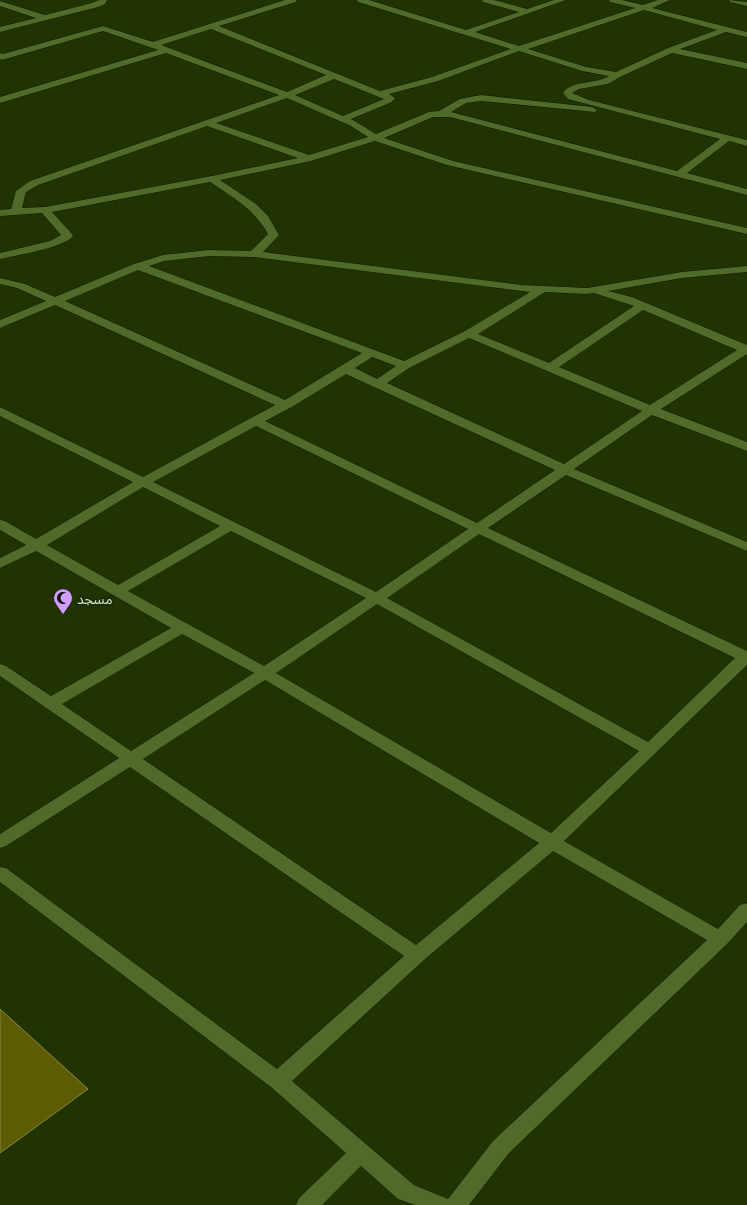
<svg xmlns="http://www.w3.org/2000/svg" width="747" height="1205" font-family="'Golos Text','Noto Sans Arabic',sans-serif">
  <rect width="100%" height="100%" fill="#213300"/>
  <path fill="#5d5b04" stroke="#8c8b40" d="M0,1009L88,1089L0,1153Z"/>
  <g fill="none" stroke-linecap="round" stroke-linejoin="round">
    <g stroke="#0d1900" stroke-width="1">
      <path id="street" d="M99,0H107L105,4L98,7L0,32V27L36,18L0,6V1L45,15L92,3Z
        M285,0H297L296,2L219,26L380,91L432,77L511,49L358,2L357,0H369L466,30L519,12L483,2L482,0H494L527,9L554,0H566L475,32L519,46L635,8L610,2L609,0H622L643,5L658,0H670L652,8L747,32V37L726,32L680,49L747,63V69L672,53L620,77L608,84L579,89L572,93L589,100L747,140V146L729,141L687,173L747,189V195L450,117H433L384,138L453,161L747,228V234L447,165L375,141L311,161L220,180L256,204L268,216L279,235L263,252L521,285L587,288L682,272L747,266V272L682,278L608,291L632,297L747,345V354L661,409L747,442V451L652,415L574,469L747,542V551L566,475L488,528L747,651V665L564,841L718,929L740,905L747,903V922L727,944L509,1153L469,1205H415L398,1199L361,1166L322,1205H296L299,1198L346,1153L271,1087L0,882V867L6,868L277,1069L404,956L130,767L6,846L0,848V834L119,758L0,676V664L6,666L51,696L171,628L36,551L0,568V558L26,545L0,530V520L5,521L36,539L133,482L0,416V407L143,477L275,405L55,305L0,328V320L46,301L17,288L0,284V278L25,284L55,297L134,264L163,255L209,250L251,251L268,234C253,208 235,199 210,182L52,212L72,234L73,236C64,248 16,255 0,259V253L50,241L61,235L42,213L0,216V210L11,209L16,191L30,181L279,95L166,53L0,103V97L158,50L103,31L2,60L0,59V53L3,54L103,26L153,42ZM644,10L717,30L668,48L616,72L586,67L528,49ZM211,29L326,75L287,92L161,45ZM519,51L582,71L609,76C595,85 573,79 563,93L568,99L720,139L677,171L451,112L466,103L481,101L595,112L597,110L592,107L481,95L460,99L439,111L429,112L376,134L351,119L392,102L395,98L389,94L438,81ZM334,79L384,99L343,116L295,95ZM287,98L351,126L368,137L309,155L216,123ZM207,126L298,158L212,176L45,207L22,208L26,192L38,185ZM209,256L254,257L530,292L465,331L404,361L149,266L164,261ZM138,270L362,353L285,400L65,301ZM545,292L587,294L594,293L634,306L549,363L478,334ZM643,310L737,350L650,405L559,367ZM469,338L642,411L564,464L387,383L409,368ZM372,357L396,366L377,379L355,368ZM346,374L374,387L555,470L477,523L265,421L290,408ZM256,426L468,529L376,592L153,482ZM143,487L220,526L118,585L47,545ZM231,531L366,598L264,666L128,591ZM479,534L735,658L648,742L387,598ZM377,604L639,751L551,833L276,673ZM182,634L254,673L131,751L62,704ZM265,680L539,843L416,945L143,759ZM553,851L707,940L493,1141L448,1199L414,1185L292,1081L424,960Z
        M729,0L747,2V6L730,2Z"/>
    </g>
    <use href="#street" fill="#506a29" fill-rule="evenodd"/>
  </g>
  <defs>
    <g id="mosque-pin" transform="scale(1)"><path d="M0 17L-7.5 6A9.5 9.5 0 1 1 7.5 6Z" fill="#d19dfe" stroke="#1a2805"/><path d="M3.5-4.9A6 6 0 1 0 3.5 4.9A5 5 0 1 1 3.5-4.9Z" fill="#111"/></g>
  </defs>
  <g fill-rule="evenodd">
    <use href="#mosque-pin" x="63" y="598"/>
  </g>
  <g text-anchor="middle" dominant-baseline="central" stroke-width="3" stroke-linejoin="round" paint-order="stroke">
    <g font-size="14" fill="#d8e8c6" stroke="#1a2805" text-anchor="start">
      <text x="77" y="598">مسجد</text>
    </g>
  </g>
</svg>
